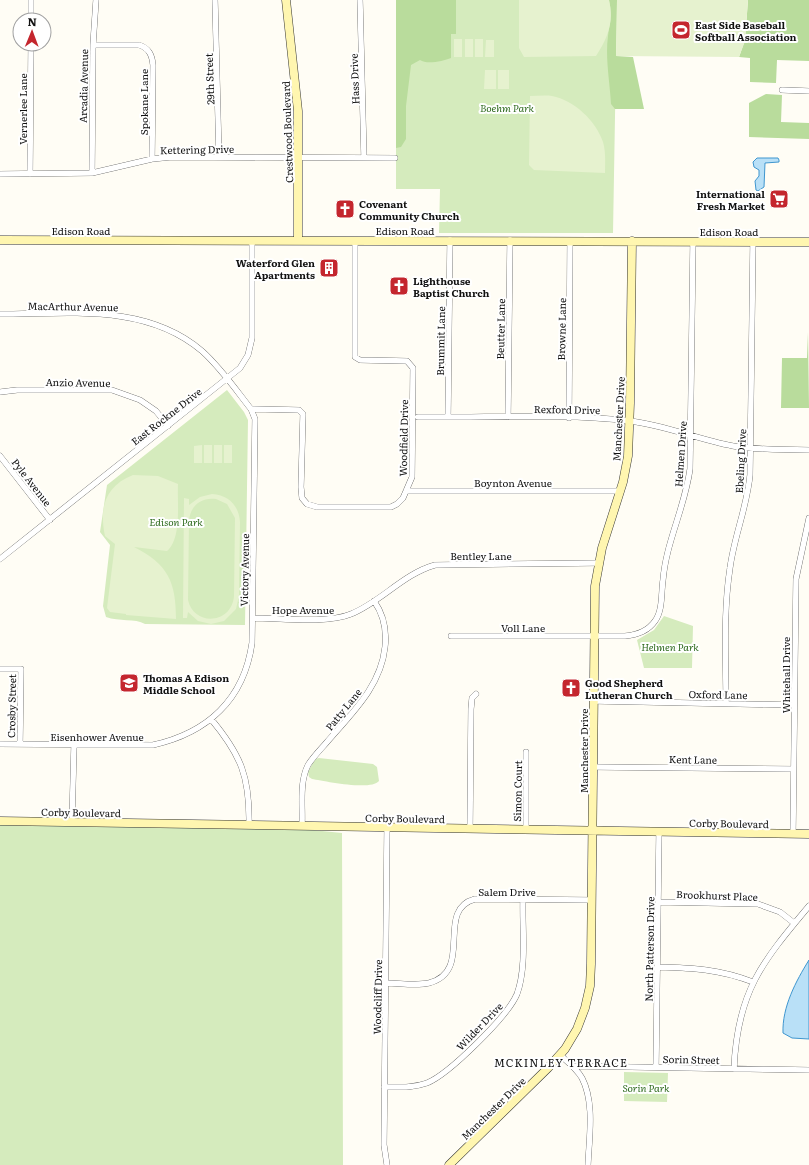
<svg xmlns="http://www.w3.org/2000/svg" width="809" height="1165" font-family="Literata,serif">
  <rect width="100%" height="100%" fill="#fffdf5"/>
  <path fill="#d5ebbd" d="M396,0H617L613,233H439L440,189H396Z
    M227,390L244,412L248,420L245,625L145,624C135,618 119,622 106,617L103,606L110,545L100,532L107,485Z
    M664,616L693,626L692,668H644L637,640L654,630Z
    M319,758L373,764L377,767L379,781C371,791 324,781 312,779L309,777L308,772L315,759Z
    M0,825L302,829L342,833L343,1165H0Z
    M624,1072L668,1073L667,1102L624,1101Z"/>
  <path fill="#b9dc9c" d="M396,0H456V34H451V58C443,61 427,65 420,60L411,65L406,106V139L401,147L396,148Z
    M609,0H617L616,56L633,57L644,109H615L611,104C610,83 605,58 608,36C610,20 613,18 609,0Z
    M748,0H809V61L777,60L776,83L750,82V58L739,57L745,40Z
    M766,94L782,95L781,122L809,123V139L749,137V103Z
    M808,332L809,408H781L782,358H807Z"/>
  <path fill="#e6f2cf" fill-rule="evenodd" d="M519,0H609C614,23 608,37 596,56L524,57L519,48Z
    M617,0H748L745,41L739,57L616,56Z
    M454,39H462V57H454Z
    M465,39H473V57H465Z
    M475,39H483V57H475Z
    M486,40H494V57H485Z
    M485,70H496V89H484Z
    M498,70H509V89H498Z
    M530,96C537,96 545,95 552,96C574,100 596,121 603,142C606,152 605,163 605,173L534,170L529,165Z
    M202,445V463H194V446Z
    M204,445H212V463H204Z
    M214,445H222V463H214Z
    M224,445H232V463H224Z
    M133,475L158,476L178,484C177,503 182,538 167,551L134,547C168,564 176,582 176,619L126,615V614L110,612L107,608L115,544L105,536C99,508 105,486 133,475Z
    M212,494C229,495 239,506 240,522L239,596L236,609L224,621L211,624L198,621L188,612L187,618H183L184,498L189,499V505L200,497ZM216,499L227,504L235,518L234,596C232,624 194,627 188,600L189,521C190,506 201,497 216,499Z"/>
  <path fill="#b9e0f7" stroke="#3f96cf" d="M757,158H778L779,160V162L765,163L764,187L758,191L756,190L755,181L759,176V170L754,167L753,162Z
    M809,960V1039L792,1038L783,1033C782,1007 796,981 809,960Z"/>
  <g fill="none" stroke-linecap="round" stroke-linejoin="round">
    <g stroke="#444" stroke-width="6">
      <path id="street" d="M215,0L219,157
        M360,0L364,158
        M31,20V0
        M93,45H139C149,48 152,55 153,65L152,159
        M782,90L809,91
        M92,173L93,45L96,0
        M0,174L92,173L152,159L172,157L395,158
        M30,174L31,44
        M0,314C68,314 146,303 202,351C221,368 236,390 251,409L255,419L252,643C244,700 207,733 153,745L0,744
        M0,392L17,390H112L140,400L156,411L168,426
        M251,409L299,410L303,414L301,487L302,498L307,504L317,507H391L397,504L403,498L412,477L413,368L407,361L360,360L355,357V240
        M418,417C488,418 560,413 630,421C665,425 699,440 733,446C758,450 784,450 809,450
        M448,417L450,240
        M508,417L510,240
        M569,418L570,241
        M0,456L50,520
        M406,491H620
        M0,559L240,368L248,355L252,338V240
        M253,618C279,618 327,624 351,614C381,602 403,574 435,565L598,563
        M451,636H625C637,635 648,631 655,621C663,610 661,593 663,580C666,542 685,507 690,469L693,241
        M0,669H21L20,744
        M594,701L794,705
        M726,703C726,659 723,613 730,568C734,537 747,507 750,475L753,241
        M211,719C241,755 250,777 249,825
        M593,767L793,769
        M72,822L74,745
        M302,826C303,806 299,783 308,765C313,757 321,749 327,742C352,713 381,686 385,647C387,629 384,615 374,601
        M470,829L471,709L472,698L476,694
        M526,830V752
        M793,834L796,579L809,518
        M658,902L758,904L780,912L794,923
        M658,967C693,968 719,969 753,982
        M386,983C400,983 416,986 429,983C475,971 434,910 475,899L592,900
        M560,1055C568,1062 577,1069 582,1078C595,1103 589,1138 588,1165
        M572,1066L809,1070
        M656,1067L659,832
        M734,1069C737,992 762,962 809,906
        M384,1087C399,1087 413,1088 427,1083C449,1074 508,1016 517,994C527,967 522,928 523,899
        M387,1165L384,1145L387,828"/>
    </g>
    <g stroke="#333" stroke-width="9">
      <path id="secondary" d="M286,0L298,111V240
        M0,240L809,242
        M0,821L809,834
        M449,1165L548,1068L565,1049L577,1029L585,1008L590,986L591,964L595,586L602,548L623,482L628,456L630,403L632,241"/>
    </g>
    <use href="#street" stroke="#fff" stroke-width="5.5"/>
    <use href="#secondary" stroke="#fff6b0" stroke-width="8"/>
  </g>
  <defs>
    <g id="stadium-square" transform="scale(1)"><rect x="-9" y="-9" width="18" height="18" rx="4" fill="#c4262e" stroke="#fff"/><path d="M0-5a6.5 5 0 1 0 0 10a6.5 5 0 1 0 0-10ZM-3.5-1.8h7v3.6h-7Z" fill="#fff"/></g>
    <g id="supermarket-square" transform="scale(1)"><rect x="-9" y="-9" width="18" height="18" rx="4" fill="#c4262e" stroke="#fff"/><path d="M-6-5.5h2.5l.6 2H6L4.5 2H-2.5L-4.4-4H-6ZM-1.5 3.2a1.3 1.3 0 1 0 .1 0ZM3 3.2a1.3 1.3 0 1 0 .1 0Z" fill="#fff"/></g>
    <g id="church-square" transform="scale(1)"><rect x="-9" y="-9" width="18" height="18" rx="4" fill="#c4262e" stroke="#fff"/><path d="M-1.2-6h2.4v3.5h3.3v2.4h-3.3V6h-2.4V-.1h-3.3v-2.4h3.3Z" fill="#fff"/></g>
    <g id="building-square" transform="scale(1)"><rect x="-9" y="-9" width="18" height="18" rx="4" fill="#c4262e" stroke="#fff"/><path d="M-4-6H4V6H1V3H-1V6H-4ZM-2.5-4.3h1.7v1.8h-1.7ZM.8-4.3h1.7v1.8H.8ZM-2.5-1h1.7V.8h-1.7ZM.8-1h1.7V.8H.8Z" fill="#fff"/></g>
    <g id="school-square" transform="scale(1)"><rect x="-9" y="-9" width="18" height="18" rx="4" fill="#c4262e" stroke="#fff"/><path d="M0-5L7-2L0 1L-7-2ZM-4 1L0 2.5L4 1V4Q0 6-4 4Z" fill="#fff"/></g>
  </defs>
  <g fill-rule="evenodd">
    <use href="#stadium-square" x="681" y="30"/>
    <use href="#supermarket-square" x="779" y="199"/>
    <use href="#church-square" x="345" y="209"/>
    <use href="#building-square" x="329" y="268"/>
    <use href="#church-square" x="399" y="286"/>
    <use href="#school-square" x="129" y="683"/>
    <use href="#church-square" x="571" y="688"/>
  </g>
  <g text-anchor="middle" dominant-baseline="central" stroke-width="4" stroke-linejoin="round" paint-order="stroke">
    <g font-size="10" font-weight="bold" fill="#111" stroke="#fff" text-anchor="start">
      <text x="695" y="24">East Side Baseball<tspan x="695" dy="12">Softball Association</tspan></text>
      <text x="765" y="193" text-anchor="end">International<tspan x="765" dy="12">Fresh Market</tspan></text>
      <text x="359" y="203">Covenant<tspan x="359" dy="12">Community Church</tspan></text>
      <text x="315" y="262" text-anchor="end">Waterford Glen<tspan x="315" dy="12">Apartments</tspan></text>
      <text x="413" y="280">Lighthouse<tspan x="413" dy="12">Baptist Church</tspan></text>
      <text x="143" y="677">Thomas A Edison<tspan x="143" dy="12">Middle School</tspan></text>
      <text x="585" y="682">Good Shepherd<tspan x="585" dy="12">Lutheran Church</tspan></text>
    </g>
    <g font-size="10" fill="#111" stroke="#fff">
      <text transform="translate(209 79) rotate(-92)">29th Street</text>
      <text transform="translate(354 79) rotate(-92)">Hass Drive</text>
      <text transform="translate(83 86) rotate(-89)">Arcadia Avenue</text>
      <text transform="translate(143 102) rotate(-90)">Spokane Lane</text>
      <text transform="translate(22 109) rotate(-90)">Vernerlee Lane</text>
      <text transform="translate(287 132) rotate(-92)">Crestwood Boulevard</text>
      <text transform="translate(197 149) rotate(-1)">Kettering Drive</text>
      <text x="81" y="230">Edison Road</text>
      <text x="405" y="230">Edison Road</text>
      <text x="729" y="231">Edison Road</text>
      <text transform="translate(73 306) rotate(1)">MacArthur Avenue</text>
      <text transform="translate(500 329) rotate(-89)">Beutter Lane</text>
      <text transform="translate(561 329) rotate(-89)">Browne Lane</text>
      <text transform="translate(440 341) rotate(-89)">Brummit Lane</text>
      <text transform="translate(78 382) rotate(1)">Anzio Avenue</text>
      <text transform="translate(567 409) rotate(1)">Rexford Drive</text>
      <text transform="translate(166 416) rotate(-38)">East Rockne Drive</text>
      <text transform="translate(618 419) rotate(-87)">Manchester Drive</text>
      <text transform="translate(403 438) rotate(-89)">Woodfield Drive</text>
      <text transform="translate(680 454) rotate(-86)">Helmen Drive</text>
      <text transform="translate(740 461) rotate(-87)">Ebeling Drive</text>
      <text transform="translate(32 482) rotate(52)">Pyle Avenue</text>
      <text x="513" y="482">Boynton Avenue</text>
      <text x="481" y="555">Bentley Lane</text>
      <text transform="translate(244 570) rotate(-89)">Victory Avenue</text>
      <text x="303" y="609">Hope Avenue</text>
      <text x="523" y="627">Voll Lane</text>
      <text transform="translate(785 675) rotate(-90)">Whitehall Drive</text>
      <text transform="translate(718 694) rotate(1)">Oxford Lane</text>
      <text transform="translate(11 706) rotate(-89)">Crosby Street</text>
      <text transform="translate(343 709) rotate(-51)">Patty Lane</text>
      <text x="97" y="736">Eisenhower Avenue</text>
      <text transform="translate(583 751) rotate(-90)">Manchester Drive</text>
      <text transform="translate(693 759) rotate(1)">Kent Lane</text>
      <text transform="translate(517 791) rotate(-89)">Simon Court</text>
      <text transform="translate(81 812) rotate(1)">Corby Boulevard</text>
      <text transform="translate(405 818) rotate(1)">Corby Boulevard</text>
      <text transform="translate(729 823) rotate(1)">Corby Boulevard</text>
      <text x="507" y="891">Salem Drive</text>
      <text transform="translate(717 895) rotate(2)">Brookhurst Place</text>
      <text transform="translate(649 949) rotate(-89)">North Patterson Drive</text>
      <text transform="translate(377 997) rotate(-89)">Woodcliff Drive</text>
      <text transform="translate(479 1026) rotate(-46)">Wilder Drive</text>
      <text transform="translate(691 1059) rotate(1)">Sorin Street</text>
      <text transform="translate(493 1108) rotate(-44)">Manchester Drive</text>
    </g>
    <g font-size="10" font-style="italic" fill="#2f6b1f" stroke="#fff">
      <text x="507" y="107">Boehm Park</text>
      <text x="176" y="521">Edison Park</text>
      <text x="670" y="646">Helmen Park</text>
      <text x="646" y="1087">Sorin Park</text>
    </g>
    <g font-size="11" letter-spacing="1" fill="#111" stroke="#fff">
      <text x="561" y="1062">MCKINLEY TERRACE</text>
    </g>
  </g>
  <g transform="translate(32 32) rotate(1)"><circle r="19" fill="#ffffff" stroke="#a0a0a0"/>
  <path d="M0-3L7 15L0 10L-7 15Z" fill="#c4262e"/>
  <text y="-6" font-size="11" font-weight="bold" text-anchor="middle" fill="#111111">N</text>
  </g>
</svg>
